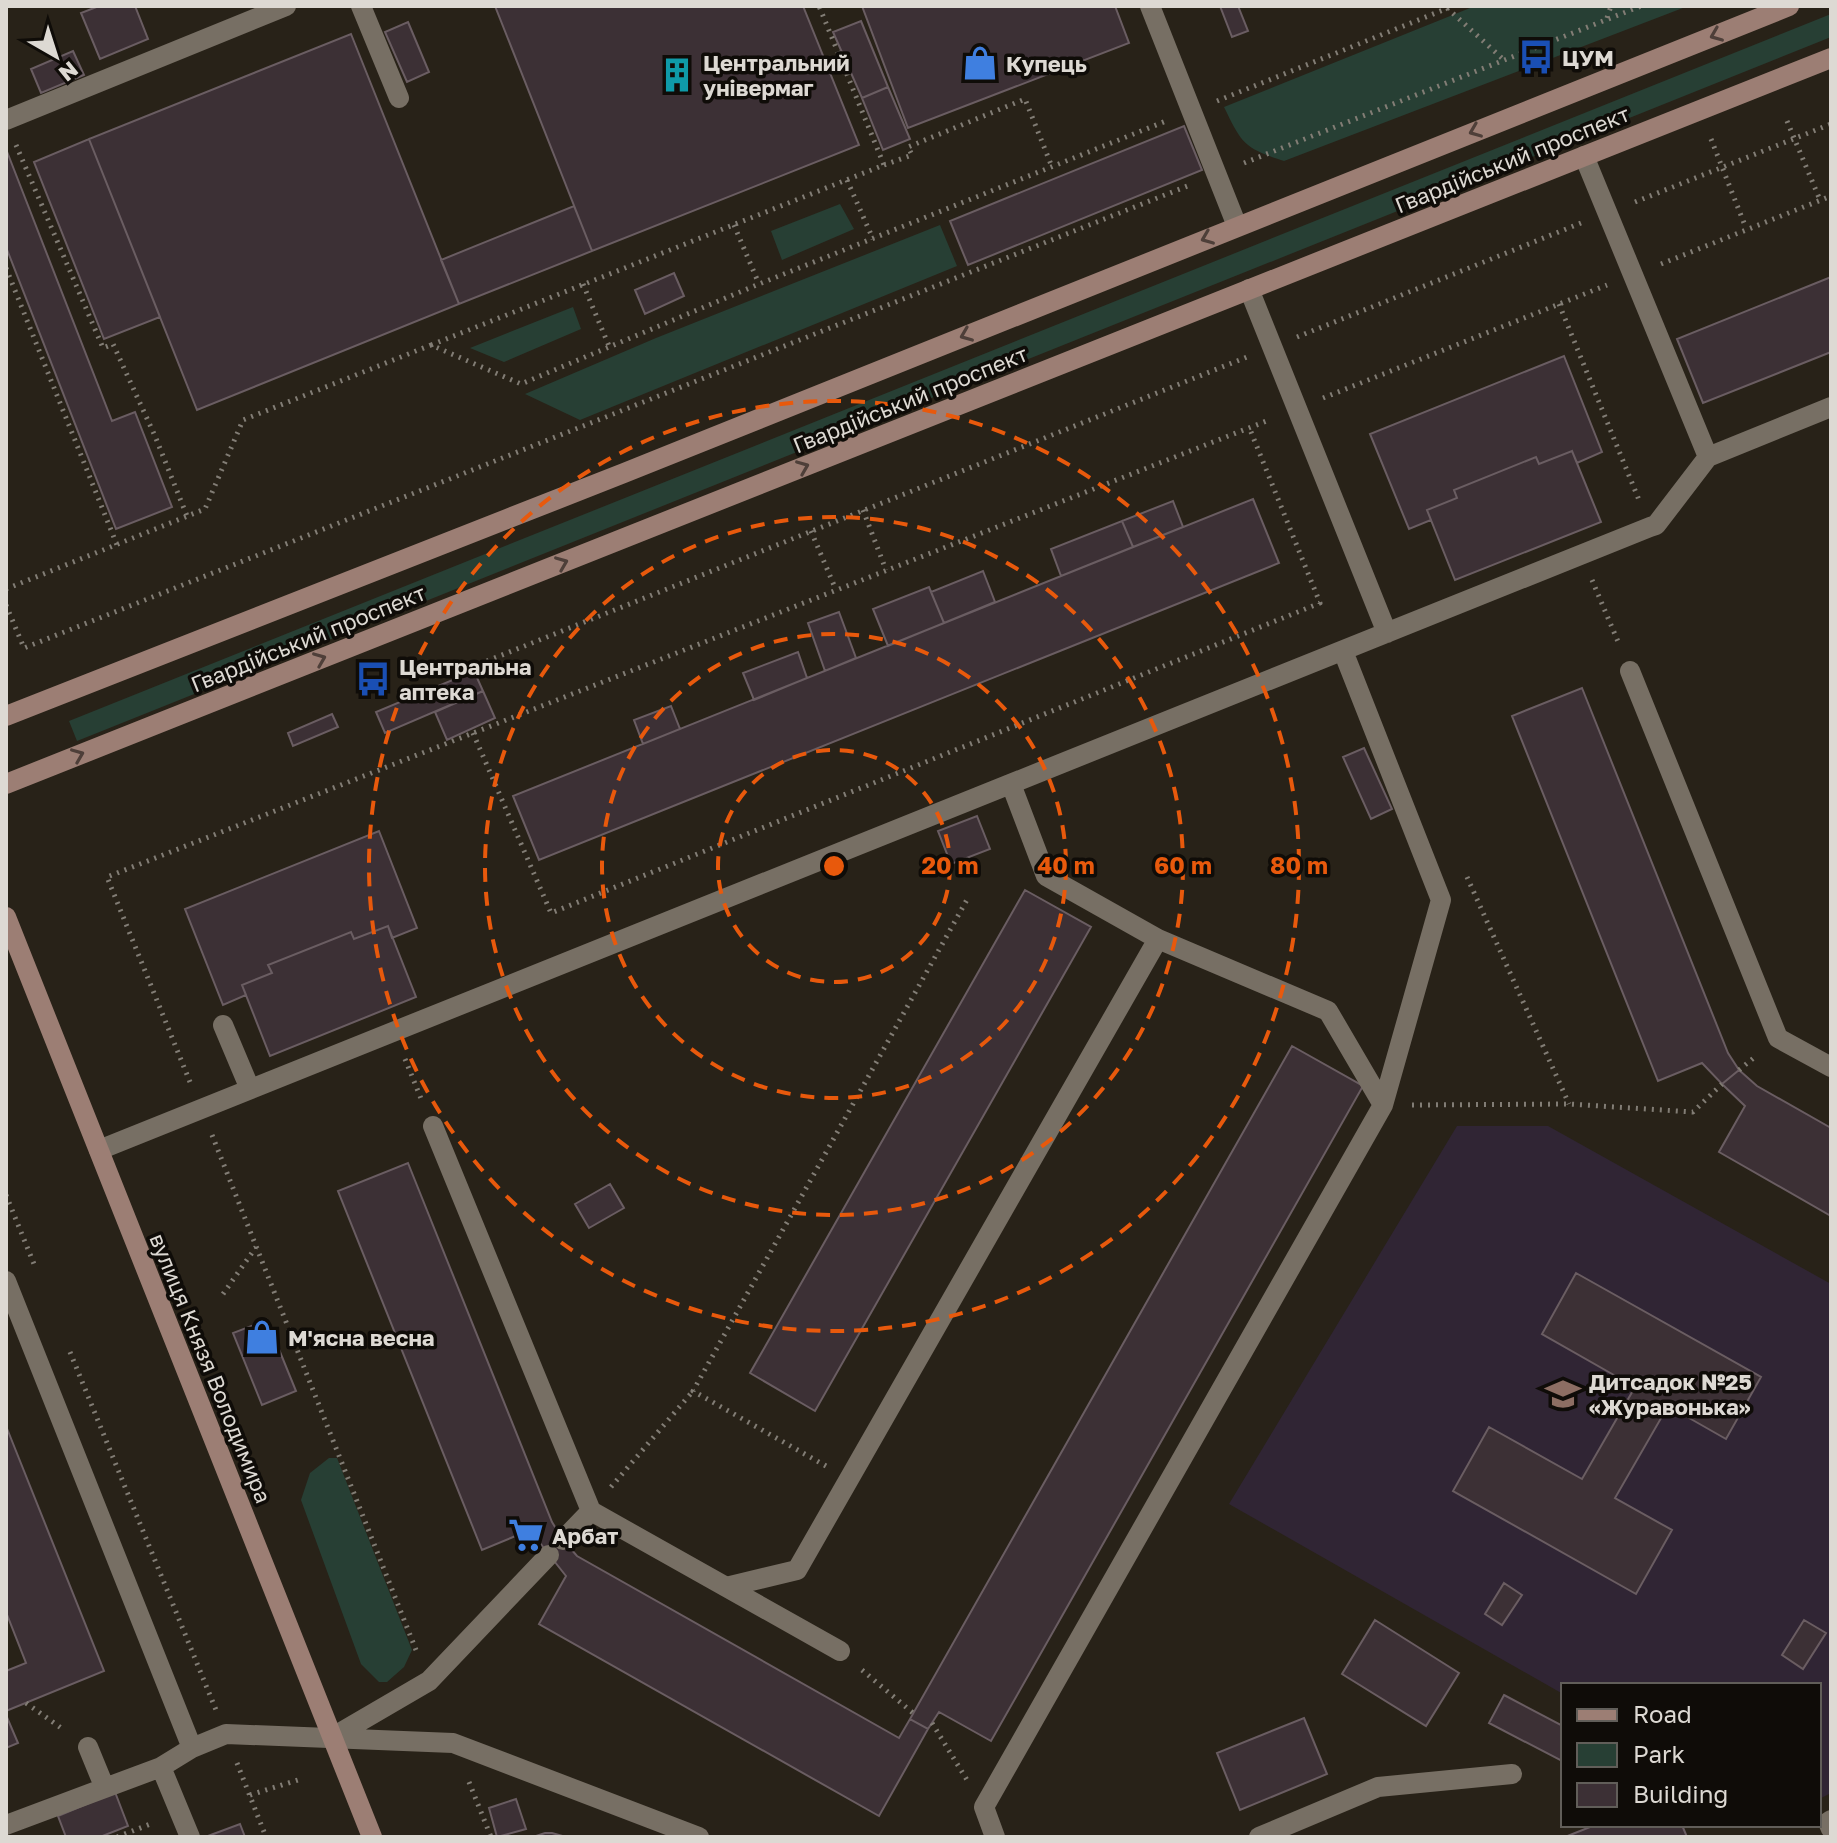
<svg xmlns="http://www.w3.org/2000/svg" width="1837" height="1843" font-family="'Golos Text',sans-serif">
  <rect width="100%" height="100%" fill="#282218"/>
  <path fill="#302534" d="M1457,1126H1548L1831,1284V1793L1819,1799V1685H1563V1694L1229,1504Z"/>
  <path fill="#273f34" d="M1475,6H1688L1284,161C1244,148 1242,144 1224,107Z
    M1831,14V37L77,741L69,721Z
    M840,204L854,229L782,260L771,231Z
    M940,225L957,266L580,420L525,394L656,338Z
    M573,307L581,329L504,362L470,348Z
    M329,1458H337L412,1650L404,1667L387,1682H379L361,1664L301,1500L310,1473Z"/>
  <path fill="#3c3035" stroke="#6a5d62" stroke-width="2" d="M99,6H135L148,39L100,59L81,13Z
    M495,6H803L859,145L592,251Z
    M862,6H1115L1129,43L908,128Z
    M1220,6H1238L1248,31L1232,37Z
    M861,21L888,87L862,98L833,32Z
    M408,22L429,72L407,82L385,32Z
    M351,34L459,304L197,410L89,139Z
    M73,51L84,75L41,93L31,69Z
    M888,87L910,139L883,150L862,98Z
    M1184,126L1202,170L968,265L950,221Z
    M89,139L160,317L104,339L34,162Z
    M6,149L112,421L135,412L172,507L116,529L6,247Z
    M574,206L592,251L459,304L441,260Z
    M674,273L684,296L645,314L635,290Z
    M1831,277V352L1703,403L1677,339Z
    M1564,356L1602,452L1577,463L1572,451L1539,464L1536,457L1454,490L1457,498L1427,510L1431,520L1409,529L1370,434Z
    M1572,451L1601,522L1455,580L1427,510L1457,498L1454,490L1536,457L1539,464Z
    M1253,499L1279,563L539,860L513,796Z
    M1173,501L1183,527L1133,547L1122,521Z
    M1122,521L1133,547L1061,576L1051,549Z
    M983,571L995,602L944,623L931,592Z
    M929,587L944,623L888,646L873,609Z
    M839,612L856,658L825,671L808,623Z
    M798,652L807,678L754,700L743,673Z
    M474,671L483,691L385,733L376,712Z
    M1582,688L1728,1053L1739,1070L1722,1084L1702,1063L1658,1081L1512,716Z
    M483,691L495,718L447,740L435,712Z
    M671,706L680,729L643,744L634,720Z
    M332,714L338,727L293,746L288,733Z
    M1364,748L1392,809L1371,819L1343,757Z
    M977,816L990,849L951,864L938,831Z
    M379,831L417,928L392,938L388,926L354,939L351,932L268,965L272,973L242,985L246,995L223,1005L185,909Z
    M1025,890L1091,927L815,1411L750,1373Z
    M388,926L416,997L270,1056L242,985L272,973L268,965L351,932L354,939Z
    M1292,1046L1363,1086L991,1741L939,1712L928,1729L910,1719Z
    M1739,1070L1757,1086L1831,1128V1216L1719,1152L1745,1106L1722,1084Z
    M408,1163L552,1522L563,1540L547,1552L530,1530L482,1550L338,1191Z
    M610,1184L624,1208L589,1228L575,1204Z
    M1576,1273L1761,1377L1726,1439L1668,1406L1615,1498L1672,1530L1636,1594L1453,1491L1489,1427L1582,1479L1635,1387L1542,1334Z
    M267,1320L296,1391L262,1405L233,1333Z
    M6,1426L104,1671L6,1711V1671L26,1663L6,1612Z
    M563,1540L577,1556L899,1738L910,1719L928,1729L879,1816L539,1624L566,1576L547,1552Z
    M1504,1583L1522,1595L1502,1625L1485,1614Z
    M1375,1620L1459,1673L1426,1726L1342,1674Z
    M1804,1620L1826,1633L1803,1669L1782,1655Z
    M1504,1695L1563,1726L1562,1761L1489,1723Z
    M6,1715L18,1743L6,1748Z
    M1304,1718L1327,1774L1240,1810L1217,1753Z
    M115,1792L128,1826L100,1837H66L58,1816Z
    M516,1799L526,1829L497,1837L489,1808Z
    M240,1824L245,1837H209L208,1836Z
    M1595,1825H1682L1687,1837H1565Z
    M545,1833H552L566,1837H533Z"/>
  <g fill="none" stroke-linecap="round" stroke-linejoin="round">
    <path stroke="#827d75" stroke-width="5" stroke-dasharray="2 6" stroke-linecap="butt" d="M1447,8L1504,60
      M1607,18L1611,6
      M1217,101L1453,6
      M1787,121L1820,200
      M1711,139L1746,228
      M16,145L103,348L113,344L155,436L187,516
      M1244,163L1641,6
      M884,165L912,155L908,147L1025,99L1052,167
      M847,180L873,239
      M1635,202L1831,124
      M734,225L759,284
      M1661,264L1831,196
      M6,268L117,545
      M583,284L609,346
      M1559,304L1639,500
      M1297,337L1581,223
      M431,345L884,165L819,6
      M1323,398L1607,285
      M863,510L886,570
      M811,531L836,590
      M1592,580L1619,644
      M6,589L205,509L243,420L431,345L521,384L759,284L1166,121
      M6,605L24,648L1190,185
      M472,667L1247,357
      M473,733L551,913L1320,603L1249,427
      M1467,877L1569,1104
      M405,1059L422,1101
      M1739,1070L1756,1056
      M190,1082L107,877L1269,420
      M1412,1105L1569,1104L1693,1112L1722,1084
      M212,1135L416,1650
      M6,1195L36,1269
      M223,1294L256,1247
      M70,1352L216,1710
      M826,1466L693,1391L969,896
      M611,1487L693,1391
      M862,1670L913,1713
      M26,1703L64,1730
      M932,1723L967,1780
      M237,1763L266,1837
      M469,1782L491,1837
      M250,1795L301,1779
      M117,1837L153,1823"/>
    <path stroke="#776f64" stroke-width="20" d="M361,6L399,98
      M1150,6L1237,226
      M6,120L286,6
      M1584,156L1708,457
      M1249,289L1387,633
      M1630,671L1778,1038L1831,1067
      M1158,939L1328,1011L1383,1105
      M223,1025L250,1089
      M433,1126L591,1511L563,1540
      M99,1150L1650,527L1656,525L1708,457L1831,407
      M6,1281L192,1748
      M591,1511L840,1651
      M726,1587L797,1570L1158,939L1046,876L1011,784
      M333,1737L429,1681L549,1555
      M88,1747L104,1786
      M161,1767L190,1837
      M1831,1820L1828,1822L1831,1829
      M6,1825L161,1767L192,1748L226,1734L453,1743L699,1837
      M995,1837L984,1807L1383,1105L1441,900L1343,651
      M1259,1837L1378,1787L1512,1774"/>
    <path stroke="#9c7e74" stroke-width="20" d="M6,716L624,473L1789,6
      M6,784L1831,58
      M6,917L372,1837"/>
  </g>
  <defs><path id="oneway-chevron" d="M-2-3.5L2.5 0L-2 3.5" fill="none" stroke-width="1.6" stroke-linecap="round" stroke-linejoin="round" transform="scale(2)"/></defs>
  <g stroke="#4e3f39">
    <use href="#oneway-chevron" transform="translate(1716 35) rotate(158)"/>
    <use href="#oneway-chevron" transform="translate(1475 131) rotate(158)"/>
    <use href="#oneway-chevron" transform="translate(1207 238) rotate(158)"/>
    <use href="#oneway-chevron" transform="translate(966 335) rotate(158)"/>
    <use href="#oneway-chevron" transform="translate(803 467) rotate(-22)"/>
    <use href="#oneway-chevron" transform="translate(562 563) rotate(-22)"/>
    <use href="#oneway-chevron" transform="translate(320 659) rotate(-22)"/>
    <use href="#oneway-chevron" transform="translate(78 755) rotate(-22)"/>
  </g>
  <g fill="none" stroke="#e8590c" stroke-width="4" stroke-dasharray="14 10">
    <circle cx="834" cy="866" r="116"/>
    <circle cx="834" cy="866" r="232"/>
    <circle cx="834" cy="866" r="349"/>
    <circle cx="834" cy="866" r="465"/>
  </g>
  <defs>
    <g id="bus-bare" transform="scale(2.76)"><path d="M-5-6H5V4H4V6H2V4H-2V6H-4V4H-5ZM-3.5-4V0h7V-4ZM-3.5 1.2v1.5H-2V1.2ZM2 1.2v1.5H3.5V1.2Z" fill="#1a4fb4" stroke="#0f0c08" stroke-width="2.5" paint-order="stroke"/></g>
    <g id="shop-bare" transform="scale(2.76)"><path d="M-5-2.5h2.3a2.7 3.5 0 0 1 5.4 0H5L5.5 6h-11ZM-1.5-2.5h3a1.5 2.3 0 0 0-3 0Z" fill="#3f7fe0" stroke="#0f0c08" stroke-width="2.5" paint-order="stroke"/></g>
    <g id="building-bare" transform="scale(2.76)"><path d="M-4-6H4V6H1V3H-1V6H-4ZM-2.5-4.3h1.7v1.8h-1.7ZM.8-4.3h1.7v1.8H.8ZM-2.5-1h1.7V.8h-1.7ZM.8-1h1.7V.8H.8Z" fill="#0f9aa8" stroke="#0f0c08" stroke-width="2.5" paint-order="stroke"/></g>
    <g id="school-bare" transform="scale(2.76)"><path d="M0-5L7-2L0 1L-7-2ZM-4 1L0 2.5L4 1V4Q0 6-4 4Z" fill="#8d6e63" stroke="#0f0c08" stroke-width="2.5" paint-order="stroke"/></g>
    <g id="supermarket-bare" transform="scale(2.76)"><path d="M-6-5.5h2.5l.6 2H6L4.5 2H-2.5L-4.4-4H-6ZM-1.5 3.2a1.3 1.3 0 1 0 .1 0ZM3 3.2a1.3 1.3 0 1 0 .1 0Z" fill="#3f7fe0" stroke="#0f0c08" stroke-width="2.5" paint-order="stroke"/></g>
  </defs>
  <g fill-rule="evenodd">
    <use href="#bus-bare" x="1536" y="57"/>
    <use href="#shop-bare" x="980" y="63"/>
    <use href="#building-bare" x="677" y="75"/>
    <use href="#bus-bare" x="373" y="679"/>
    <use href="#shop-bare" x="262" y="1337"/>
    <use href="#school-bare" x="1563" y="1394"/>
    <use href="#supermarket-bare" x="526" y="1535"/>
  </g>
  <g text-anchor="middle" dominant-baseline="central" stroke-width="7" stroke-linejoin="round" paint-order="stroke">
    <g font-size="22" font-weight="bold" fill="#ddd9d3" stroke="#0f0c08" text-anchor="start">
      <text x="1562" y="57">ЦУМ</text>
      <text x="703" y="62">Центральний<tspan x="703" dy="25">універмаг</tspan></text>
      <text x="1006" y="63">Купець</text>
      <text x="399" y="666">Центральна<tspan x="399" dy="25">аптека</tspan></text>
      <text x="288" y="1337">М'ясна весна</text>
      <text x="1589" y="1381">Дитсадок №25<tspan x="1589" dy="25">«Журавонька»</tspan></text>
      <text x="552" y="1535">Арбат</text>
    </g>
    <g font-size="22" fill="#ddd9d3" stroke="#0f0c08">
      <text transform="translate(1512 159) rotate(-22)">Гвардійський проспект</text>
      <text transform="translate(910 399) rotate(-22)">Гвардійський проспект</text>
      <text transform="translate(308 638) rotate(-22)">Гвардійський проспект</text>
      <text transform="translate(211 1368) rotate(68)">вулиця Князя Володимира</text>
    </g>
  </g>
  <circle cx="834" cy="866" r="12" fill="#e8590c" stroke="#0f0c08" stroke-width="4"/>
  <g font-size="24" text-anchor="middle" font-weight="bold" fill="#e8590c" stroke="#0f0c08" stroke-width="7" stroke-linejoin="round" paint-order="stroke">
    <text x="950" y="874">20 m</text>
    <text x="1066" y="874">40 m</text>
    <text x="1183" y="874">60 m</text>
    <text x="1299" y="874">80 m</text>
  </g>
  <rect width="1837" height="1843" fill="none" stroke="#ddd9d3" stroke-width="16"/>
  <rect x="1561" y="1683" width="260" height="144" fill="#0f0c08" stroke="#615e59" stroke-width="2"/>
  <rect x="1577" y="1709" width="40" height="12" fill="#9c7e74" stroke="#615e59" stroke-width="2"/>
  <text x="1633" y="1723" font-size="24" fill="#ddd9d3">Road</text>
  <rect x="1577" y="1743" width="40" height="24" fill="#273f34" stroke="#615e59" stroke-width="2"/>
  <text x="1633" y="1763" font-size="24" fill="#ddd9d3">Park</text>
  <rect x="1577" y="1783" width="40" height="24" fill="#3c3035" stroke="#615e59" stroke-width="2"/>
  <text x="1633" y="1803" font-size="24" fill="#ddd9d3">Building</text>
  <g transform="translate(56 56) rotate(141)" stroke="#0f0c08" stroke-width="6" paint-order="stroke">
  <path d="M0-6L14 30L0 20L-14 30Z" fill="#ddd9d3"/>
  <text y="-12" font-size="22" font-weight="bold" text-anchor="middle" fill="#ddd9d3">N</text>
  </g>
</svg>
